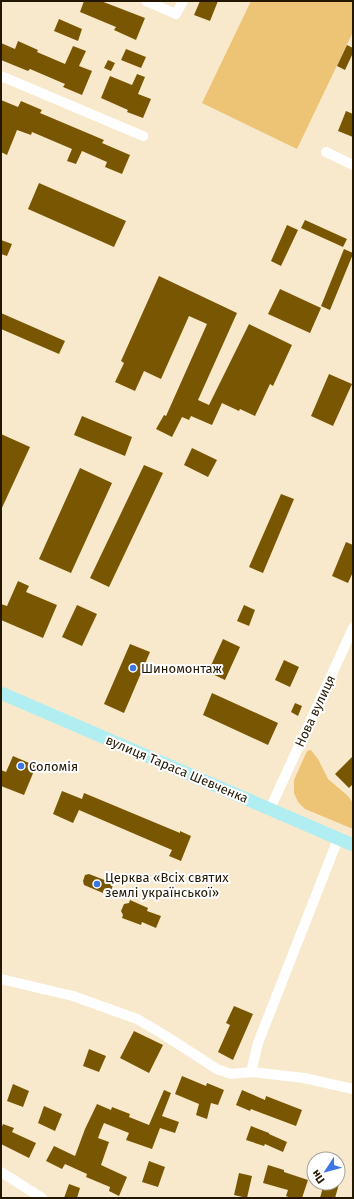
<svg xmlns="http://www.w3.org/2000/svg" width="354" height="1199" font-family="'Fira Sans',sans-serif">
  <rect width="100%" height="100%" fill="#f9e9cc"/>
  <path fill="#edc375" d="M251,1H353V32L297,149L202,103Z
    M311,750L318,759L328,779L348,796L353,803V829L305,809L298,802L294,793V780L307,751Z"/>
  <path fill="#795702" d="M84,1H101L145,18L136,40L114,30L116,27L80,12Z
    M200,1H218L210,21L194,15Z
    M59,19L82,29L78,41L54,31Z
    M18,41L38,50L37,52L65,64L73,46L86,51L79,66L92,71L82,95L63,87L65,84L30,69L28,71L1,60V43L15,49Z
    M347,45L353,48V53L345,70L337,66Z
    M126,49L146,57L141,68L121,60Z
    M108,60L115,63L111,71L104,68Z
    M137,74L145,77L138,94L151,99L143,118L127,112L128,110L101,98L110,76L132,85Z
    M1,100L18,107L21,101L42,110L40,113L104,140L102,143L130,155L122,174L105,167L107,162L82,151L76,164L67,161L72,149L32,132L31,135L17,130L7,155L1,152Z
    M346,111L353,114V137L338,131Z
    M39,183L126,221L114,247L28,209Z
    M305,220L347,239L343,247L301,228Z
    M287,225L298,230L281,266L271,261Z
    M1,240L12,244L7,256L1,254Z
    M344,249L353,253V254L330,310L321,306Z
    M159,276L237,313L198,400L209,405L249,324L292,345L273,386L270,384L255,416L240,409L239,411L222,403L212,425L191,416L189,420L182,417L172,437L156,429L164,415L166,416L207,324L189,316L161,379L144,371L135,391L115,382L124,363L121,361Z
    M280,289L321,308L310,333L268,314Z
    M1,313L65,341L59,354L1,329Z
    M329,374L352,384L333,426L311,416Z
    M82,416L132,437L125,456L74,435Z
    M1,434L30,447L1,510Z
    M192,448L217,460L208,477L184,465Z
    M144,465L163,473L109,587L90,578Z
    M80,468L112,483L71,573L39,559Z
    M281,494L294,499L263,573L249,567Z
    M346,542L353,545V572L348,583L332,576Z
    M18,581L29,586L26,592L57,605L43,638L1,620V604L7,606Z
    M77,605L97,614L82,646L62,637Z
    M244,605L255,610L249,626L237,621Z
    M223,639L240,647L225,680L208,672Z
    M130,644L150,652L124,713L104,704Z
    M284,660L299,667L290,687L275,680Z
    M212,693L278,723L268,745L203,715Z
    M295,703L302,706L298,716L291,712Z
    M13,756L36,766L24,795L1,786V770L6,772Z
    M353,756V784L349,788L335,774Z
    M62,791L82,799L84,793L180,833V831L191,836L181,861L169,856L172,850L79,810L73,823L53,814Z
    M89,874L107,881V883L113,885L110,894L103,891V893L84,885L83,881L85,875Z
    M130,900L148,908L147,911L161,916L156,928L142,922L141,925L122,918L123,915L121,911L124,904L129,903Z
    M234,1006L253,1014L233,1060L218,1052L230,1025L226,1023Z
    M134,1031L163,1045L149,1073L120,1058Z
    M89,1049L106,1056L99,1072L83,1066Z
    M182,1076L206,1086L207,1083L224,1090L218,1105L211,1103L207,1119L196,1115L199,1104L175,1094Z
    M13,1084L29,1091L23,1107L7,1101Z
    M164,1090L171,1093L162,1116L179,1122L175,1133L160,1128L152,1149L126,1140L129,1133L104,1123L101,1130L98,1138L109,1142L101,1165L127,1177L119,1196L109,1191L110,1187L86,1177L87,1174L65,1164L62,1169L46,1161L54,1146L75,1156L85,1129L97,1104L111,1110L112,1107L130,1114L129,1117L149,1125Z
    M242,1090L265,1100L266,1096L302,1110L296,1126L251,1109L250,1111L236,1105Z
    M44,1106L62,1114L55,1131L38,1123Z
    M3,1124L14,1128L12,1132L36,1143L29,1158L1,1144V1129Z
    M251,1126L269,1133V1134L287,1142L283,1152L265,1144L264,1146L246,1140Z
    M149,1161L165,1167L158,1187L142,1182Z
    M268,1165L284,1170V1172L308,1180L302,1198H291L286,1196L288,1190L263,1183Z
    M239,1173L252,1176L247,1198L234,1195Z
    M324,1183L339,1184L335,1198H320Z
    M69,1184L80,1188L77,1198H64Z"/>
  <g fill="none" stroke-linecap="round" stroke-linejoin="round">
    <path stroke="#fff" stroke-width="10" d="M146,1L176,14L183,1
      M1,76L143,136
      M326,152L353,165
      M270,809L353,628
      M1,979L73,996L137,1019L161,1033L217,1069L231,1074L251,1072L304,1078L353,1089
      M251,1072L258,1043L338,839
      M1,1172L42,1198"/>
    <path stroke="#b0eef2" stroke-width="13" d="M1,693L353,845"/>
  </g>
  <g fill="#3c75e4" stroke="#fff" stroke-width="1.5">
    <circle cx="133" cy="668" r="4"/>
    <circle cx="21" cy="766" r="4"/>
    <circle cx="97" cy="884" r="4"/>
  </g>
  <g text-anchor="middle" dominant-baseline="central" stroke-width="4" stroke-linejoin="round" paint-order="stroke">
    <g font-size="13" fill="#231701" stroke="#fff" text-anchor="start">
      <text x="141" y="668">Шиномонтаж</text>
      <text x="29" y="766">Соломiя</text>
      <text x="105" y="877">Церква «Всіх святих<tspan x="105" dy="15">землі української»</tspan></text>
    </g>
    <g font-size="13" fill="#231701" stroke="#fff">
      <text transform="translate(315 711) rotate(-65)">Нова вулиця</text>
      <text transform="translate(177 769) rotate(23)">вулиця Тараса Шевченка</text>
    </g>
  </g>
  <rect width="354" height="1199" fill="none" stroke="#231701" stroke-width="4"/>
  <g transform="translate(326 1171) rotate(234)"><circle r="19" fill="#ffffff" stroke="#a7a299"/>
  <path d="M0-3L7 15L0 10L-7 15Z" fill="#3c75e4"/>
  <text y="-6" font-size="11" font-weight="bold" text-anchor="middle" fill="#231701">Пн</text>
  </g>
</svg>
